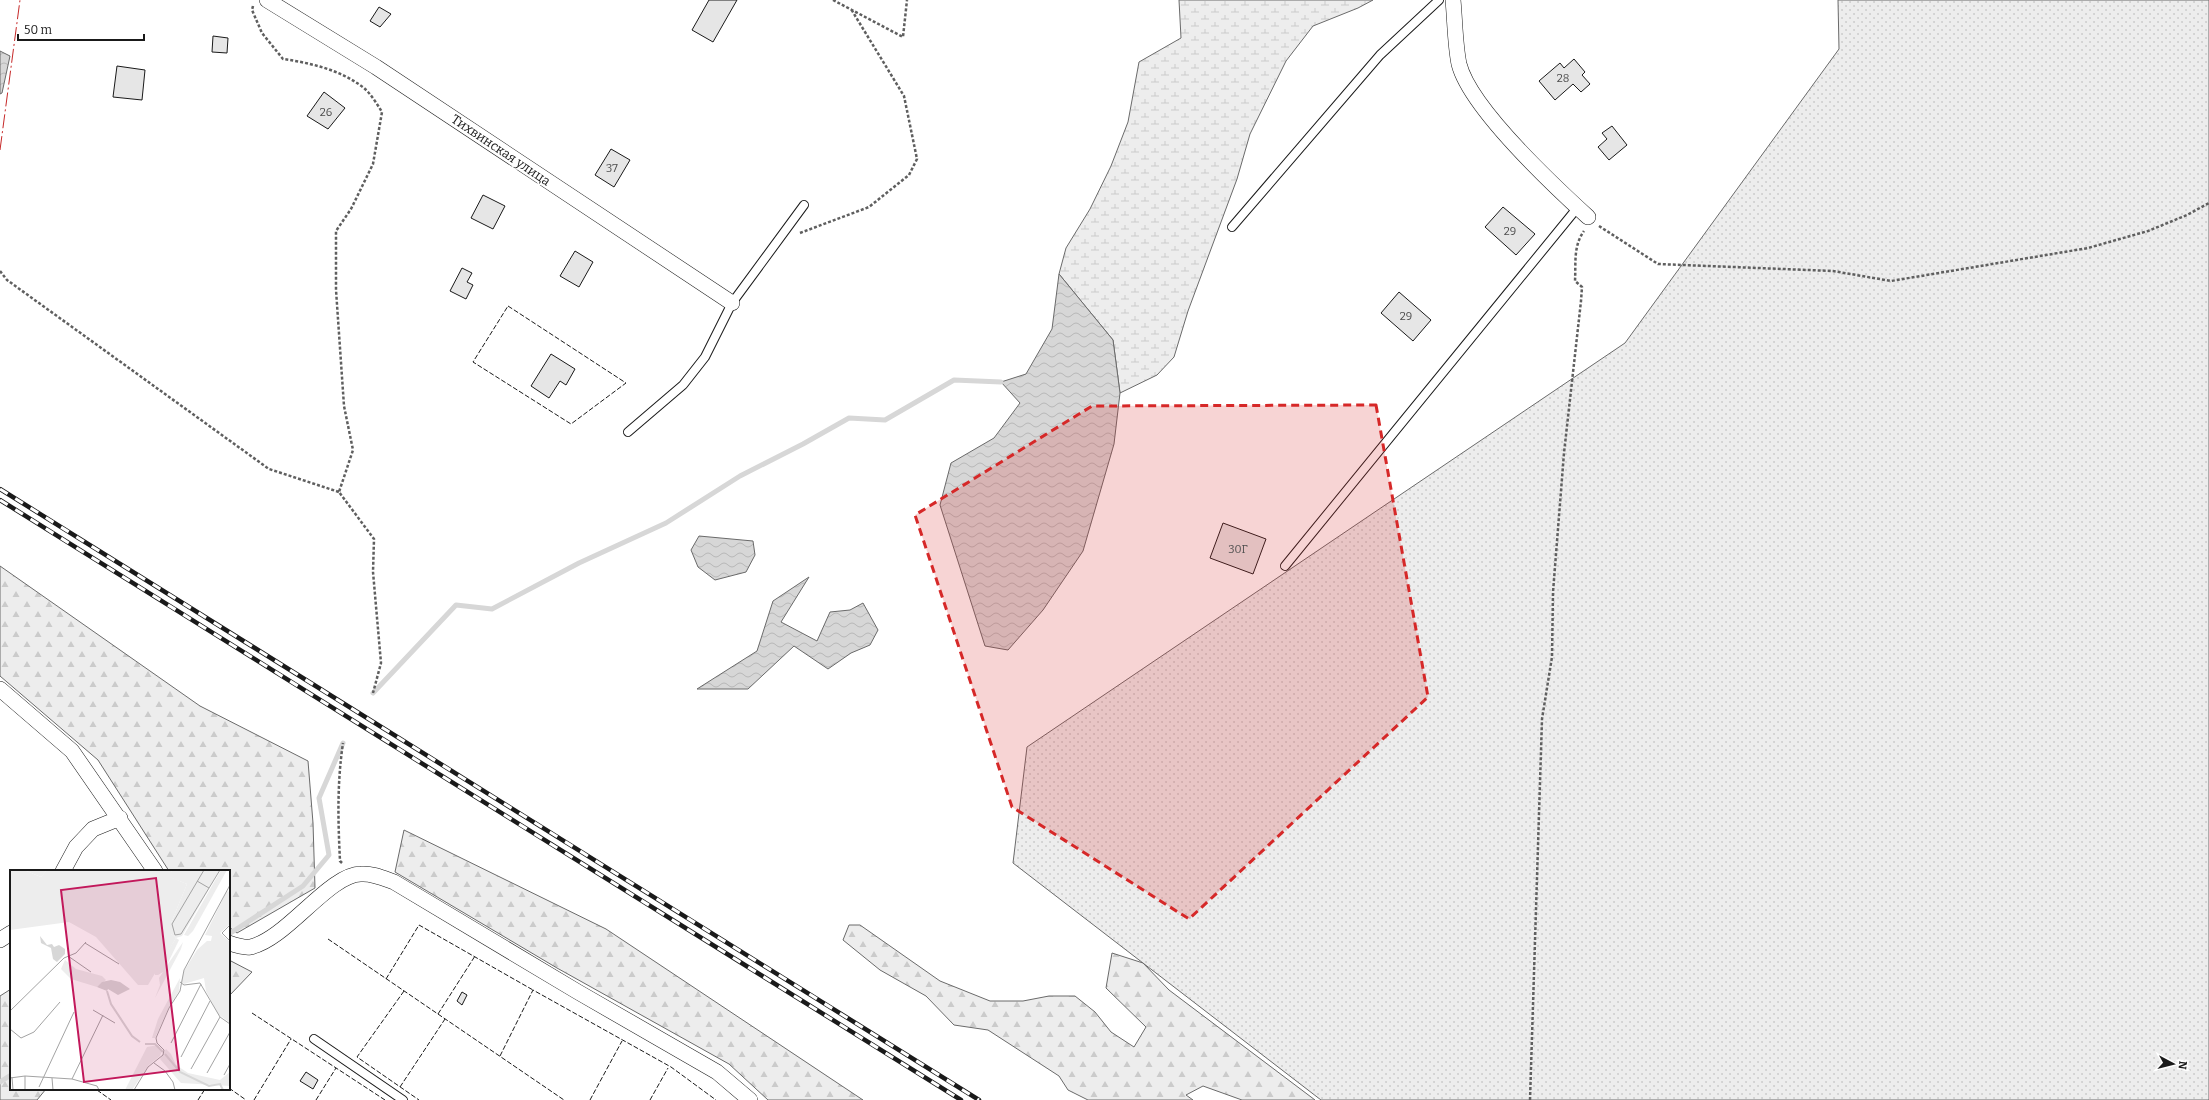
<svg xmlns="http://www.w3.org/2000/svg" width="2209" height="1100" font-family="Bitter,serif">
  <defs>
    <pattern id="grass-dots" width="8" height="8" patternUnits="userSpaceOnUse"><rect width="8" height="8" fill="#ededed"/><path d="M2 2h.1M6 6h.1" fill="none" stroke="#cbcbcb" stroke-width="1.8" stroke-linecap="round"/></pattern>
    <pattern id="forest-firs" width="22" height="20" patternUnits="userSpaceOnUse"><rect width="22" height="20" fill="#ededed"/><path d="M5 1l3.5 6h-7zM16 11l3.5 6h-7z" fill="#cbcbcb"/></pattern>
    <pattern id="wetland-marsh" width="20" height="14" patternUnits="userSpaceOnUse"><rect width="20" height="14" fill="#ededed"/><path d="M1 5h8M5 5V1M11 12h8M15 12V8" fill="none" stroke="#cbcbcb"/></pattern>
    <pattern id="water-waves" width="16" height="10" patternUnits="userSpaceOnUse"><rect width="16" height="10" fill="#d7d7d7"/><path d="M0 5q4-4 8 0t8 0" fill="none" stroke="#b8b8b8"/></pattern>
  </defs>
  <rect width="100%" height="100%" fill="#fff"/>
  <path fill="url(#grass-dots)" stroke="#6a6a6a" d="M1838,0H2209V1100H1321L1013,863L1027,747L1625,343L1839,49Z"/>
  <path fill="url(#forest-firs)" stroke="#6a6a6a" d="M0,566L200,706L308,761L313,823L315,888L237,933L229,927V871H169L98,760L0,676Z
    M404,830L606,929L863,1100H768L729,1064L557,968L395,872Z
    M849,925H860L940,981L990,1001H1023L1049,996H1075L1095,1012L1111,1032L1134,1047L1146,1027L1106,988L1112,953L1143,963L1169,990L1315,1100H1242L1203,1086L1186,1095L1193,1100H1088L1068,1090L1059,1076L988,1030L954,1025L926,996L880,970L843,940Z
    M229,960L252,972L229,996Z
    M11,989V1089H46L37,1100H0V996Z"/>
  <path fill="url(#wetland-marsh)" stroke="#6a6a6a" d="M1179,0H1373L1358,8L1313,26L1286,61L1250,134L1237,179L1188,311L1174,357L1157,375L1120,393L1113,340L1059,274L1066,248L1090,209L1111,166L1128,122L1139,62L1181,38Z"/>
  <path fill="url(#water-waves)" stroke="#6a6a6a" d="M0,51L10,56L2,93L0,94Z
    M1059,274L1113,340L1120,393L1114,444L1083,551L1043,610L1008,650L985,646L940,505L951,463L994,438L1020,403L1001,382L1026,374L1052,329Z
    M699,536L753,541L755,555L746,572L715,580L698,567L691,550Z
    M809,577L781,622L817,641L830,612L850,610L863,603L878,630L870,645L851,653L828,669L794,646L748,689H697L757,651L773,601Z"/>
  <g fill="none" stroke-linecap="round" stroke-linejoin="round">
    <path stroke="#d7d7d7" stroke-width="5" d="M373,693L456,605L492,609L579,563L666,523L740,476L803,444L849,418L885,420L954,380L1001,382
      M229,934L303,886L329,855L319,798L343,743
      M0,1082L11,1075"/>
  </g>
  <path fill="#e6e6e6" stroke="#1a1a1a" d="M709,0H737L713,42L692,30Z
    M379,7L391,14L380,27L370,21Z
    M213,36L228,38L227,53L212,52Z
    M1574,59L1585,72L1582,75L1590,84L1581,92L1573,84L1555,100L1539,81L1560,63L1564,68Z
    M117,66L145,70L142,100L113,97Z
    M324,92L345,108L328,129L307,116Z
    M1612,126L1627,145L1609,160L1598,147L1607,139L1602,133Z
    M611,149L630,160L614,187L595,175Z
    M483,195L505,206L493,229L471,218Z
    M1503,207L1535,234L1516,255L1485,227Z
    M575,251L593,262L579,287L560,276Z
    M462,268L472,273L467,282L473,285L466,299L450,291Z
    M1399,292L1431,320L1413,341L1381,313Z
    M551,354L575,369L566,385L560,381L549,398L531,386Z
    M1223,523L1266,539L1253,574L1210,558Z
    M462,992L467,995L462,1005L457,1001Z
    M306,1072L318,1080L313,1089L300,1081Z"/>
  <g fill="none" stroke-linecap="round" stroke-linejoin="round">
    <g stroke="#1a1a1a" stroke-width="10">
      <path id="service" d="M1232,227L1380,55L1439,0
        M628,432L683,385L705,357L732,303L804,205
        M1285,566L1578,207
        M314,1039L403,1100"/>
    </g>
    <g stroke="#1a1a1a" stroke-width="16">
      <path id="minor" d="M267,0L376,67L732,303
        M1453,0C1455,21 1455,44 1459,64C1470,108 1553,185 1588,217
        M0,689L72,751L155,871
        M63,871L76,847L93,829L120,818
        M0,940L11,933
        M229,943C235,945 244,948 250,947C286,940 329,874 361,874C372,873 383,878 394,882L578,992L717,1072L750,1100"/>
    </g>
    <path stroke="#5f5f5f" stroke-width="2.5" stroke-dasharray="3 2" stroke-linecap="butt" d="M833,0L903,37L907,0
      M253,6L252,10L262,33L283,59C311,63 341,70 364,88C371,94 377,104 382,112L373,164L351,209L336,231V290L344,406L353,450L339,492L374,539L373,572L381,663L373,693
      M1599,226L1658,264L1833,271L1891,281L2088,248L2148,231L2187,215L2209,203
      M800,233L869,207L909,175L917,159L904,96L851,9
      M0,271L7,280L269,469L339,492
      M342,863L340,861C338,821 337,783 343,743
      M1530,1100L1542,719L1552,657L1553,592L1564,453L1581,301L1582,287L1575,281C1576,264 1573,246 1584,231"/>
    <use href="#service" stroke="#fff" stroke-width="8"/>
    <use href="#minor" stroke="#fff" stroke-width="15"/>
    <g stroke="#1a1a1a" stroke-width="4.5">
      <path id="rail" d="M0,489L979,1100
        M0,500L961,1100"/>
    </g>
    <use href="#rail" stroke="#fff" stroke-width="3" stroke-dasharray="9" stroke-linecap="butt"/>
    <path stroke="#1a1a1a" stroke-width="1" stroke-dasharray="5 2" stroke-linecap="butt" d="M508,306L626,383L571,424L473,362Z
      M328,939L564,1100
      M386,979L419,925L533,990
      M404,991L357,1057L419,1100
      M252,1013L385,1100
      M438,1014L475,956
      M500,1056L533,990L671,1067L716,1100
      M400,1087L445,1019
      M229,1088L246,1100
      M97,1090L111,1100
      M198,1100L205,1089
      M254,1100L291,1039
      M316,1100L336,1068
      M590,1100L622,1041
      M650,1100L668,1068"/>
    <path stroke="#c62828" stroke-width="1" stroke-dasharray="14 3 2 3" stroke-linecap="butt" d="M0,150L20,0"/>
  </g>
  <path fill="#d62828" fill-opacity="0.2" stroke="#d62828" stroke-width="3" stroke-dasharray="8 5" stroke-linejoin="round" d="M1376,405L1428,697L1189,919L1012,807L915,515L1092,406Z"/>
  <g text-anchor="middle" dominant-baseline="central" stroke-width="3" stroke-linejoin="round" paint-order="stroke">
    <g font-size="11" fill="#4d4d4d">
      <text x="1563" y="78">28</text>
      <text x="326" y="112">26</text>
      <text x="612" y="168">37</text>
      <text x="1510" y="231">29</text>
      <text x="1406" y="316">29</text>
      <text x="1238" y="549">30Г</text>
    </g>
    <g font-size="13" fill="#1a1a1a" stroke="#fff">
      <text transform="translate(501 150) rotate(34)">Тихвинская улица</text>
    </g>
  </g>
  <g transform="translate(10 870)">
    <rect width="220" height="220" fill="#fff"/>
    <path d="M0,0H14L31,7L37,0H162L160,7L177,14L161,53V64L166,68L138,115H128L86,67L59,52L0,60Z" fill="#ededed"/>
    <path d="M14,0H37L31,7ZM211,0H217L183,61L178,66L174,65ZM217,21L220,22V54L210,63L220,72V153L208,144L196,121L194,108L174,114L171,112L174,101L187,80L197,71H201L202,66L195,65ZM166,68L169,70L156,97L173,72L171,79L145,128L150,115L149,108L153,102L148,105H145V102ZM170,108L169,121L159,137L145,168H142L148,149ZM148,175L152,181L150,186L139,195L122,220H115L137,177ZM156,179L161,184L166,195L178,203L210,210L220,202V216L171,213L150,189Z" fill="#ededed"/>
    <path d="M55,90L66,99L92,106L96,110L87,117L61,109L51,99Z" fill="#ededed"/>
    <path d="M162,0H210L172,66L166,68L161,64V53L177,14L159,7Z" fill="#ededed"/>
    <path d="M30,66L37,75L42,74L44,77L49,75L55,79V84L47,92L43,89L41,78L31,73ZM101,110L110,112L120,119L108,125L98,119L97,121L87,117L92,112Z" fill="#d7d7d7"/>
    <path fill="none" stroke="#d7d7d7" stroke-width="2" d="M97,121L101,134L122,166L130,172M135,174H145L153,182M155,184L170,202L199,216L210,214L213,220"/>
    <path fill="none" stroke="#a3a3a3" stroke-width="1" d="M194,0L162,54L165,65L171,64L210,0M187,11L199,18M220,55L212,63L220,71M75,73L109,94M58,86L81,102M170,112L174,115L190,113L210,147L220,154M83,140L105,153M0,141L54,88L66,83L76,72M0,159L11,168L24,162L50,132M161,173L191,114M171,187L200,131M144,193L155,201L163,212L165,220M181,199L210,147M197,203L220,162M214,205L220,194M2,207L3,220M0,208L15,206L62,209L87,216L89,220M42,208L43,220M62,209L93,145M29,217L64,142M15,220V206M124,220L138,197L153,185L154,180L147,173L146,168L159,138L170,121L174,100L220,15"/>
    <path fill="#c2185b" fill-opacity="0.15" stroke="#c2185b" stroke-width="2" d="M146,8L169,200L74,212L51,20Z"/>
    <rect width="220" height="220" fill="none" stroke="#1a1a1a" stroke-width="2"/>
  </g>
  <g transform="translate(2173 1064) rotate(97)" stroke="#ffffff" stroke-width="3" paint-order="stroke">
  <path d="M0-3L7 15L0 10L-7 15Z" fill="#1a1a1a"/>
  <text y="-6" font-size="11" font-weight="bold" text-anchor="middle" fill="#1a1a1a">N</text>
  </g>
  <path d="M18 34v6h126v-6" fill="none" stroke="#1a1a1a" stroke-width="2"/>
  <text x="24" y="34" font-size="12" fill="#1a1a1a" stroke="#ffffff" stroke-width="3" paint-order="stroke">50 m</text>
</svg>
